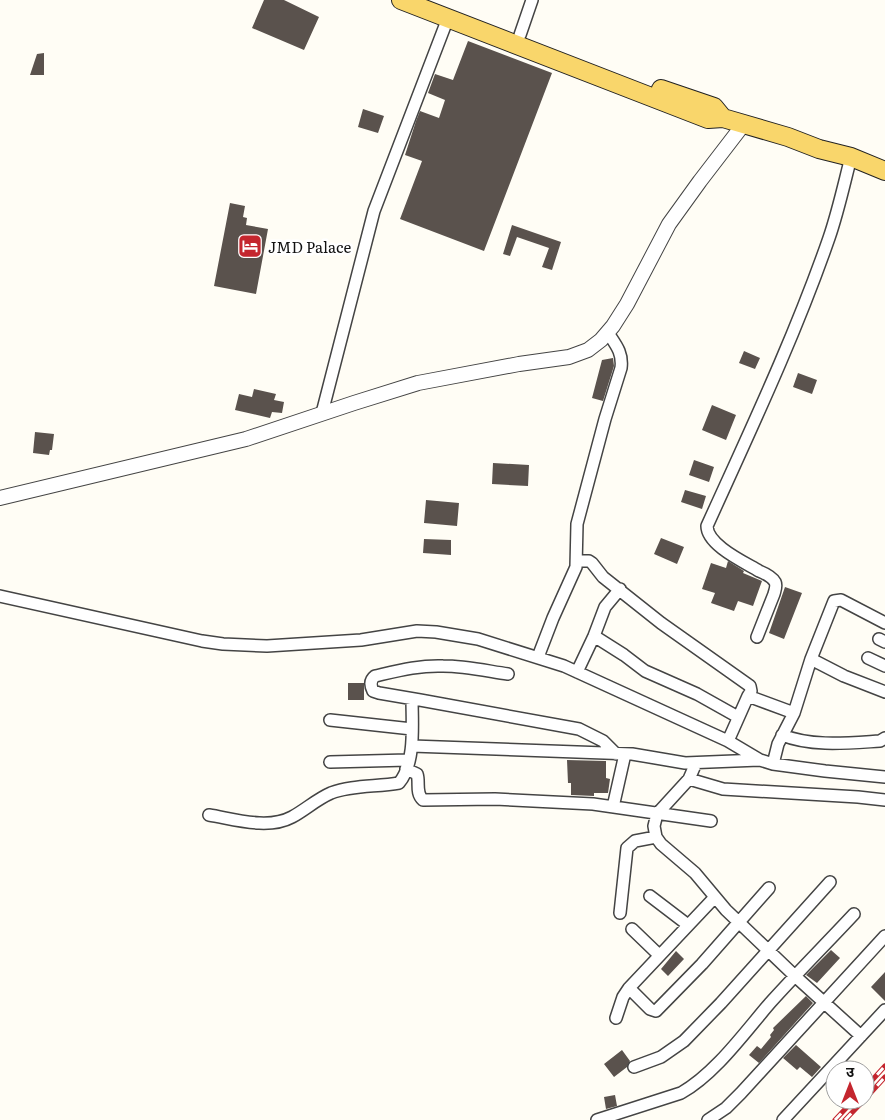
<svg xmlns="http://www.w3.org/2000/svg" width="885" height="1120" font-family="Literata,'Noto Sans Devanagari',serif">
  <rect width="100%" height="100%" fill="#fffdf5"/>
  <path fill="#5a524d" d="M264,0H284L319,17L304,50L252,28Z
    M468,41L552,73L484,251L400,219L422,161L405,155L416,121L420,111L439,118L445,100L428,93L435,74L453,80Z
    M44,53V75H30L37,54Z
    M363,109L384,116L378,133L358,127Z
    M230,203L245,206L243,217L247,218L246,225L268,229L256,294L214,286Z
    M512,225L561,242L552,270L542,267L549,248L517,237L510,256L503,254Z
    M744,351L760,358L755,369L739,363Z
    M613,358L614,366L603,401L592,398L602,360Z
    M798,373L817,380L812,394L793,387Z
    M254,389L276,394L274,400L284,402L282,413L272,412L270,418L235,410L239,394L252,397Z
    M712,405L736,415L726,440L702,430Z
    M35,432L54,434L52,450H50L49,455L33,453Z
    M694,460L714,467L709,482L689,475Z
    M493,463L529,465L528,486L492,484Z
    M685,490L706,496L702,509L681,502Z
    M426,500L459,503L457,526L424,523Z
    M661,538L684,547L677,564L654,554Z
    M424,539L451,540V555L423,553Z
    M728,561L744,571L743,573L762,581L753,606L738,601L734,611L711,603L715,593L702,589L711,563L726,568Z
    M785,587L802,593L784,639L769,633Z
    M348,683H364V700H348Z
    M567,760L606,761V778L610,779L608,793H594V796L571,795V783H568Z
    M831,950L840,958L817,983L806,975Z
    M676,951L684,959L668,976L661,969Z
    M885,972V1001L871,987Z
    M806,996L813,1003L759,1063L749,1055L757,1046L761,1049L771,1037L770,1035L774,1030L773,1028Z
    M796,1045L821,1067L812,1077L800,1067L797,1070L783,1058Z
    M622,1050L630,1061L627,1067L614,1077L604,1064Z
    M615,1095L617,1106L606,1109L604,1097Z"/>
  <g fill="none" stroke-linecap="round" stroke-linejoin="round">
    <g stroke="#444" stroke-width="14">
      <path id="minor" d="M520,35L532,0
        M322,413L374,211L448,18
        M577,561H589L592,563L603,577L661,623L750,686L751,691L748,696L728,741
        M0,596L202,641L223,644L267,646L361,640L417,631L436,632L478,639L564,666L728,741L760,760L773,764L825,771L885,777
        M594,636L624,655L645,671L697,694L738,717
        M757,637L774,594C775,590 777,586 775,582C772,577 764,573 759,571C744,562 707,545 707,526C750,431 795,336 829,238C838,212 844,184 851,157
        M879,639L885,642
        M538,657L553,618L576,567L577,524L605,419L621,368C623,353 616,345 608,333
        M868,658L885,666
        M811,659L844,676L885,692
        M577,672L594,636L605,607L620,589
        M508,674C487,671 465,666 443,666C420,665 397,671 375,676C370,680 370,685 373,691L379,693L420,700L579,729L603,741L616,754
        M748,696L794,713
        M330,720L412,729
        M782,735C812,747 848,743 880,741L885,738
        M412,746L632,754L685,763L759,760
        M330,762L408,760
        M696,763L689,779L657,814L654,826L656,837L661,844L695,873L726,910L796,977L861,1036
        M773,764L778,744L794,713L811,659L834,601L841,600L885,623
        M406,769L417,774C420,782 415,793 423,800L495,799L593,804L711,821
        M689,779L723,789L858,797L885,800
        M613,807L625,754
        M209,815C234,819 268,830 292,817C305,810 317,799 331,793C352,785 377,787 399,783C416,763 412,723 412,699
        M650,896L688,925
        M620,913L627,848L635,841L656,837
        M632,929L659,955
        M629,988L650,1009L656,1011L702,964L769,888
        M616,1018L623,997L629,988L715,897
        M634,1067L661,1057L684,1041L721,1003L830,882
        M597,1120L681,1093C715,1074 745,1032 770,1003C797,973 826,944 854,914
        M708,1120L726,1108L741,1093L885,936
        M783,1120L885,1010"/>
    </g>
    <g stroke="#444" stroke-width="16">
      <path id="tertiary" d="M0,498L246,439L354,403L418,383L519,364L569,357L588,350L601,340L613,326L627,304L669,224L700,181L743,125"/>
    </g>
    <g stroke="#222" stroke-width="20">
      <path id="primary" d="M401,0L708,119L723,118L788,137L819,149L851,157L885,171
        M661,89L714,107L723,118"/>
    </g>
    <use href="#minor" stroke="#fff" stroke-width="11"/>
    <use href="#tertiary" stroke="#fff" stroke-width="14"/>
    <use href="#primary" stroke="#f9d66b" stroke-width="18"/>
    <g stroke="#c4262e" stroke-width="5">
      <path id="rail" d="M865,1088L885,1066
        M865,1099L885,1077
        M835,1120L849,1105
        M845,1120L864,1100"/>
    </g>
    <use href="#rail" stroke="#fff" stroke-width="3" stroke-dasharray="9" stroke-linecap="butt"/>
  </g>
  <defs>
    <g id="hotel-square" transform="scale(1.25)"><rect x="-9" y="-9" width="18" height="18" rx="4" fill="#c4262e" stroke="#fff"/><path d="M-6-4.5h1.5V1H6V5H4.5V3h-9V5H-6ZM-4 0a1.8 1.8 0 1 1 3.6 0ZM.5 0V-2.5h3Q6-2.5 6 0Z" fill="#fff"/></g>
  </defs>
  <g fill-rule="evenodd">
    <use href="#hotel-square" x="250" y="246"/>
  </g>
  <g text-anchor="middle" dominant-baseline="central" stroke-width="5" stroke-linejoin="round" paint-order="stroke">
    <g font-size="15" fill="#111" stroke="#fff" text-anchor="start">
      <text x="268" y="246">JMD Palace</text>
    </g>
  </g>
  <g transform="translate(850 1085)"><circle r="24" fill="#ffffff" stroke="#a0a0a0"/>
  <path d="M0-4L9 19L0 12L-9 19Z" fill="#c4262e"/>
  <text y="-8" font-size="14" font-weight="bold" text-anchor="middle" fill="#111111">उ</text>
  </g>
</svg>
